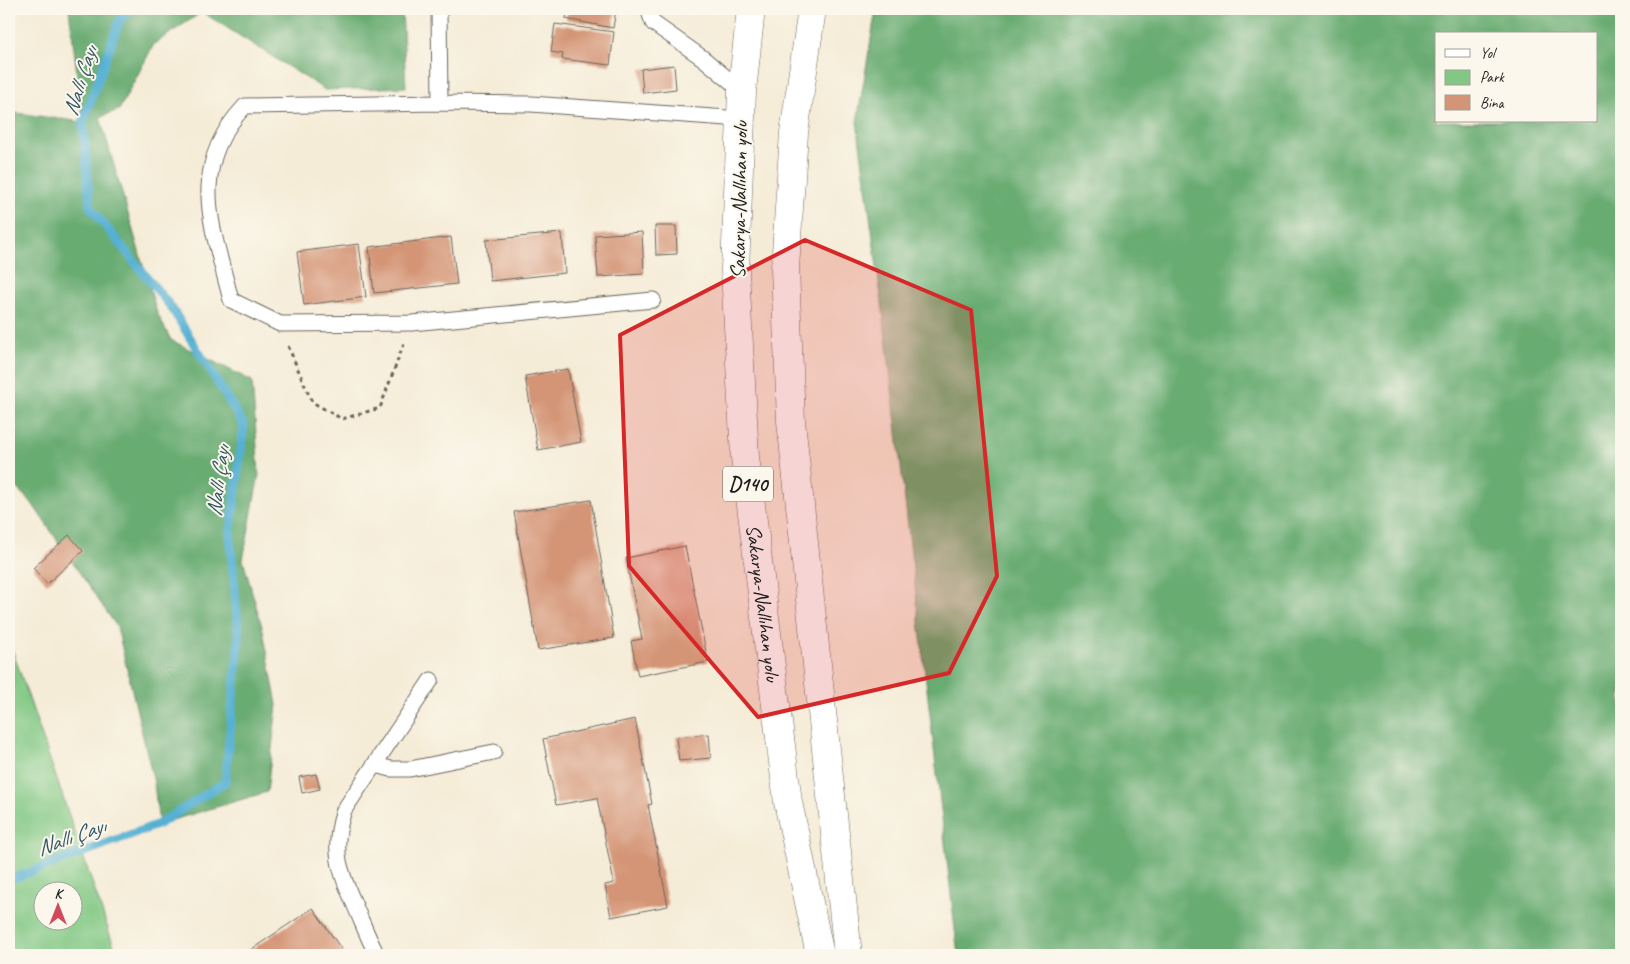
<svg xmlns="http://www.w3.org/2000/svg" width="1630" height="964" font-family="Caveat,sans-serif">
  <rect width="100%" height="100%" fill="#fbf7ec"/>
  <filter id="ink" filterUnits="userSpaceOnUse"><feTurbulence type="fractalNoise" baseFrequency=".02" numOctaves="2"/><feDisplacementMap in="SourceGraphic" scale="10" xChannelSelector="R" yChannelSelector="G"/><feConvolveMatrix kernelMatrix="1 2 1 2 8 2 1 2 1" color-interpolation-filters="sRGB"/></filter>
  <filter id="wash" filterUnits="userSpaceOnUse"><feTurbulence type="fractalNoise" baseFrequency=".0096" numOctaves="4" result="noise"/><feDisplacementMap in="SourceGraphic" scale="20" xChannelSelector="R" yChannelSelector="G"/><feGaussianBlur stdDeviation="1.12" result="paint"/><feColorMatrix in="noise" values="0 0 0 0 0 0 0 0 0 0 0 0 0 0 0 0 0 1.4 0 .05"/><feComposite in="paint" operator="in"/></filter>
  <g filter="url(#wash)">
    <rect width="100%" height="100%" fill="#f5ecd7"/>
    <path fill="#82c884" stroke="#4f7250" fill-rule="evenodd" d="M9,640L117,955H9ZM42,892H72V922H42Z"/>
    <path fill="#69ac72" stroke="#426447" fill-rule="evenodd" d="M69,9H402L406,87L325,90L202,12L154,44L119,110L100,117L157,313L171,340L252,381L259,474L243,560L263,630L277,705L267,792L159,824L154,783L117,627L31,502L9,481V112L83,122Z
      M876,9H1621V955H958L882,304L857,122ZM1436,34H1596V121H1436Z"/>
    <g fill="none" stroke-linecap="round" stroke-linejoin="round">
      <path stroke="#55b0d3" stroke-width="9" d="M9,880L159,824L225,782L239,638L230,536L244,425L171,307L90,207L83,122L120,19L133,9"/>
    </g>
    <g id="blocks">
      <path fill="#d49476" d="M568,9H616L613,28L566,19Z
        M555,24L614,32L610,65L562,59L563,54L551,52Z
        M674,65L676,89L643,93L641,69Z
        M655,226H676L677,254L656,255Z
        M642,232L644,274L598,277L595,235Z
        M562,233L565,273L490,281L486,240Z
        M451,237L457,284L374,293L369,247Z
        M359,244L366,297L304,305L297,252Z
        M568,369L581,442L538,450L525,376Z
        M591,500L614,638L538,650L514,512Z
        M69,535L83,551L47,584L33,568Z
        M685,546L708,662L638,676L631,641L642,639L626,558Z
        M635,719L652,804L648,805L668,906L611,917L605,885L614,883L597,798L556,805L543,739Z
        M709,734L711,758L679,761L676,737Z
        M316,774L320,789L302,793L299,777Z
        M313,908L344,953L341,955H243Z"/>
    </g>
  </g>
  <g filter="url(#ink)">
    <use href="#blocks" fill-opacity="0" stroke="#68655d" stroke-width="1"/>
    <g fill="none" stroke-linecap="round" stroke-linejoin="round">
      <g stroke="#68655d" stroke-width="17">
        <path id="lane" d="M439,9L440,103
          M648,9L653,23L704,59L742,91
          M653,300L412,323L280,324L231,300C213,228 186,168 245,106L440,103L531,104L741,119
          M375,765L391,769H410L494,752
          M377,955C370,942 364,927 358,913C341,873 330,853 344,810L431,680"/>
      </g>
      <g stroke="#68655d" stroke-width="29">
        <g id="primary">
          <path id="s1" d="M751,9L742,91L735,270L745,457L788,802L820,955"/>
          <path d="M812,9L794,133L785,268L791,421L848,955"/>
        </g>
      </g>
      <path stroke="#68655d" stroke-width="3" stroke-dasharray="4 4" stroke-linecap="butt" d="M288,346L312,402L342,419L380,408L404,343"/>
      <use href="#lane" stroke="#fff" stroke-width="15"/>
      <use href="#primary" stroke="#fff" stroke-width="28"/>
    </g>
  </g>
  <path fill="#d62828" fill-opacity="0.2" stroke="#d62828" stroke-width="4" stroke-linejoin="round" d="M805,240L971,310L997,576L949,673L758,717L629,566L620,335Z"/>
  <g text-anchor="middle" dominant-baseline="central" stroke-width="4" stroke-linejoin="round" paint-order="stroke">
    <rect fill="#fbf7ec" stroke="#5f5e5a" stroke-width="1" x="723" y="466.5" width="50" height="35" rx="4"/>
    <g font-size="20" font-weight="bold" fill="#1c1c1c">
      <text x="748" y="484">D140</text>
    </g>
    <g font-size="21" fill="#1c1c1c" stroke="#fbf7ec">
      <text transform="translate(739 200) rotate(-89)">Sakarya-Nallıhan yolu</text>
      <text stroke="none"><textPath href="#s1" startOffset="596">Sakarya-Nallıhan yolu</textPath></text>
    </g>
    <g font-size="22" font-style="italic" fill="#335765" stroke="#fbf7ec">
      <text transform="translate(80 81) rotate(-73)">Nallı Çayı</text>
      <text transform="translate(218 481) rotate(-83)">Nallı Çayı</text>
      <text transform="translate(71 837) rotate(-20)">Nallı Çayı</text>
    </g>
  </g>
  <rect width="1630" height="964" fill="none" stroke="#fbf7ec" stroke-width="30"/>
  <rect x="1435" y="32" width="162" height="90" fill="#fbf7ec" stroke="#a29f99"/>
  <rect x="1445" y="49" width="25" height="8" fill="#ffffff" stroke="#a29f99"/>
  <text x="1480" y="58" font-size="15" fill="#1c1c1c">Yol</text>
  <rect x="1445" y="70" width="25" height="15" fill="#82c884" stroke="#a29f99"/>
  <text x="1480" y="82" font-size="15" fill="#1c1c1c">Park</text>
  <rect x="1445" y="95" width="25" height="15" fill="#d49476" stroke="#a29f99"/>
  <text x="1480" y="108" font-size="15" fill="#1c1c1c">Bina</text>
  <g transform="translate(58 906)"><circle r="24" fill="#fbf7ec" stroke="#a29f99"/>
  <path d="M0-4L9 19L0 12L-9 19Z" fill="#d1495b"/>
  <text y="-8" font-size="14" font-weight="bold" text-anchor="middle" fill="#1c1c1c">K</text>
  </g>
</svg>
